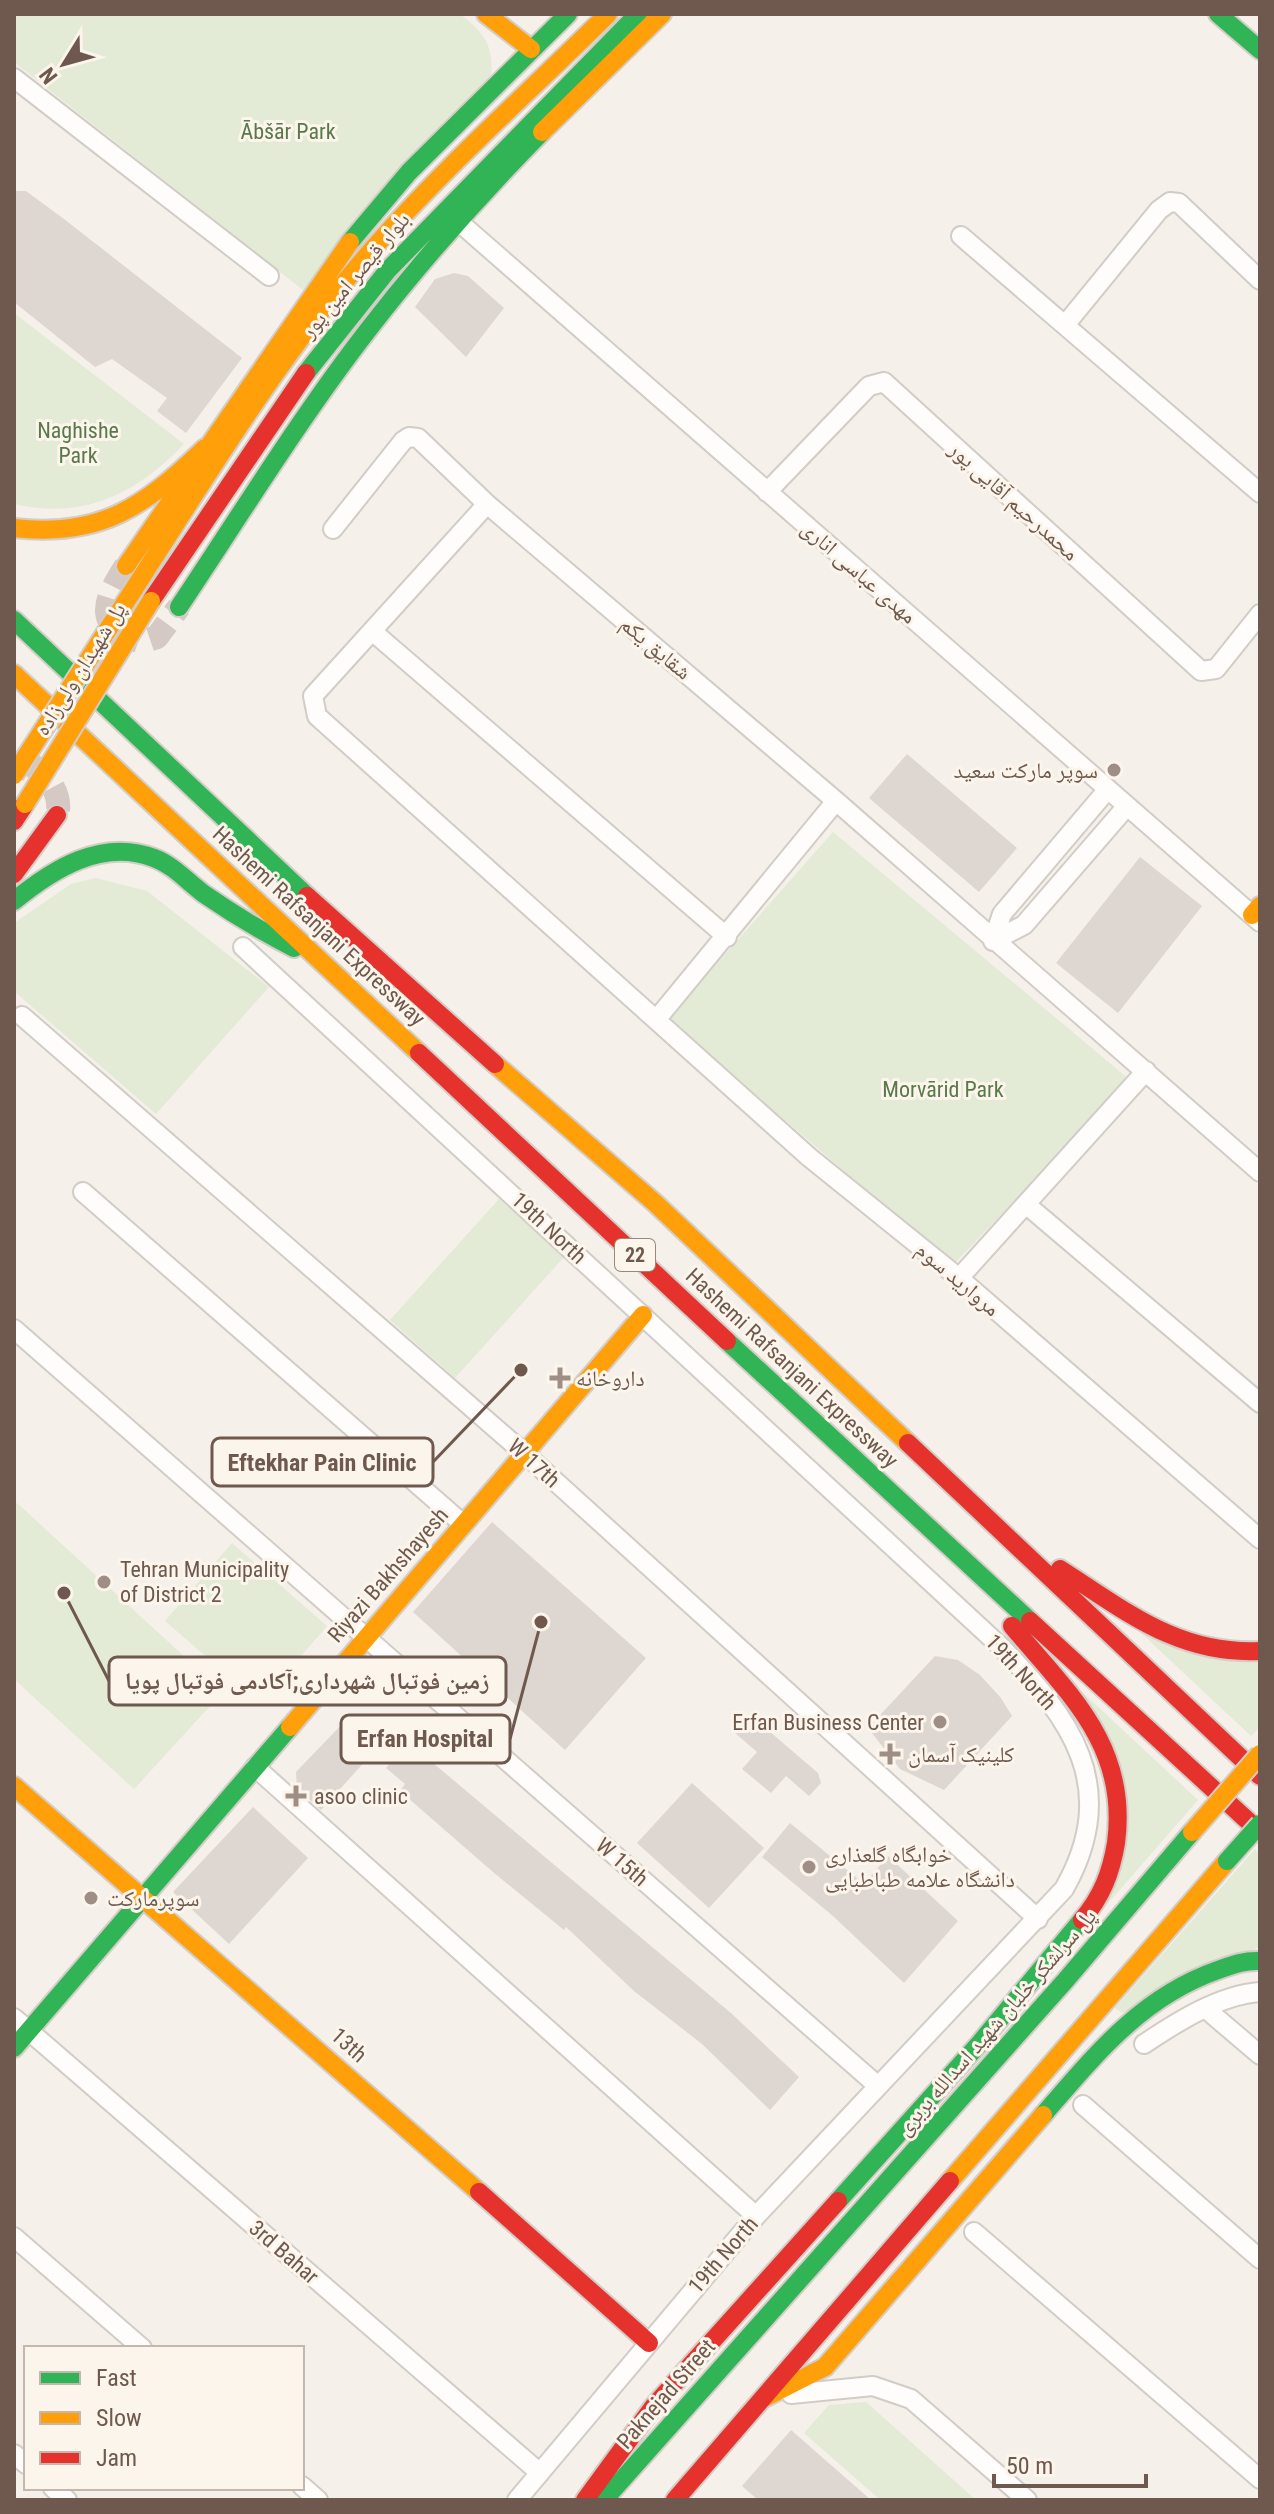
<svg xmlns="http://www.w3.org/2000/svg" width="1274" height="2514" font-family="'Roboto Condensed','Noto Naskh Arabic',sans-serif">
  <rect width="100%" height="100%" fill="#f5f0ea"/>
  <path fill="#e3ead6" d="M14,14H460C483,32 494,45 491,75L303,290L14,62Z
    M14,313L184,444C137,494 83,520 14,504Z
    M833,832L1130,1080L953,1265L668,1019Z
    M96,878L147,891L269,987L156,1114L14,991V923L71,884Z
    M499,1199L564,1257L455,1378L390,1320Z
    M17,1503L223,1692L134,1789L14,1679V1506Z
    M232,1543L327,1626L260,1703L165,1621Z
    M1108,1602L1260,1659V1727L1251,1736Z
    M1051,1663L1198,1800L1103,1909L1128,1819Z
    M1255,1849L1260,1855V1947L1122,2013L1115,2008Z
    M866,2402L976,2500H876L877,2497L804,2433L829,2405Z"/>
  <path fill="#ded6d0" d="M14,191H26L64,219L242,358L186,433L157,411L167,398L112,359L95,367L14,302Z
    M454,273L468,276L504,308L466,357L415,307L435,279Z
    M907,754L1017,848L979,892L869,798Z
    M1140,857L1202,906L1118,1013L1056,963Z
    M492,1522L646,1658L565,1750L413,1612Z
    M935,1656L958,1660L980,1675L1001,1698L1012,1716L944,1790L900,1769L868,1728Z
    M746,1717L755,1719L818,1773L821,1783L809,1796L786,1776L771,1793L742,1769L757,1752L734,1732Z
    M348,1718L378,1747L321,1810L297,1788L296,1772Z
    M408,1742L732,2014L799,2077L770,2110L702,2044L634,1991L566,1927L564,1930L493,1872L400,1791L405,1784L386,1768Z
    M692,1783L764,1848L709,1908L637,1843Z
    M253,1807L308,1858L229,1944L173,1892Z
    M790,1823L864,1884L888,1856L958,1921L904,1983L833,1916L762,1857Z
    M791,2430L871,2500H758L742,2486Z"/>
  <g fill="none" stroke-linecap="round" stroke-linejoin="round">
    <path stroke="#d4cac3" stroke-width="24" stroke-dasharray="24 12" stroke-linecap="butt" d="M126,566C104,600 92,627 142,642L157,637L179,607
      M27,763C46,771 63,795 57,815"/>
    <g stroke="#d2ccc6" stroke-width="22">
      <path id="street" d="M14,78L269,276
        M459,222L1260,922
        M961,236L1260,493
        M1065,325L1159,210L1170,202L1179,203L1260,280
        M767,492L869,386L884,382L1201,671L1216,669L1260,614
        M487,504L313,696L317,716L809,1157L959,1278L1260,1539
        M333,529L403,441L409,437L418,438L487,504L836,801L1260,1172
        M372,631L727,937
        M993,941L1024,925L1127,806
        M993,941L1002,914L1108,789
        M243,947L999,1645C1071,1718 1122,1787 1064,1889L756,2216L517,2500
        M22,1016L524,1453L1038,1919
        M656,1020L836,801
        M83,1192L463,1524
        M1028,1206L1260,1403
        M959,1278L1146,1071
        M14,1329L878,2086
        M255,1767L756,2216
        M1206,2009L1260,2055
        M14,2018L540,2473
        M1144,2044C1177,2022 1219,1995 1260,1992
        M1083,2105L1260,2259
        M974,2232L1260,2479
        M14,2237L142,2348
        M791,2394L873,2386L911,2399L1027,2500
        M14,2454L26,2464
        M302,2486L318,2500
        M53,2488L67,2500"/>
    </g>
    <g stroke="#d4cdc7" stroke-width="22">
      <path id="fast" d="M1218,14L1260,50
        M350,242L409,172L568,14
        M306,373L388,270L638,14
        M179,607C241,514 300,418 368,330C422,260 480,195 542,132
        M14,620L307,896
        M14,901C53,869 102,838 154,858C173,865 188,882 204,894C233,914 263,932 294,948
        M727,1341L1030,1621
        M14,2048L290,1727
        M1043,2115C1095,2055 1141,1997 1218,1970C1232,1965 1245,1960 1260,1961
        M838,2201L979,2044L1082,1920
        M604,2500L1065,1981L1192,1832"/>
    </g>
    <g stroke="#d4cdc7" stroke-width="22">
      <path id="slow" d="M486,14L531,49
        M542,132L662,14
        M14,528C101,538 145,506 205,448
        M126,566L350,242
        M134,589C206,477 276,361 363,260C439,172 526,95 608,14
        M14,674L419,1053
        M1252,915L1260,906
        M495,1064L655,1203L908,1443
        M290,1727L643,1315
        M14,1786L479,2192
        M950,2181L1227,1861
        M766,2397L825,2367L1043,2115"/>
    </g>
    <g stroke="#d4cdc7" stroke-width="22">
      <path id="jam" d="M151,601L306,373
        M14,821L25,804
        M14,874L57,815
        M307,896L495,1064
        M419,1053L727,1341
        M908,1443L1260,1776
        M1060,1569C1126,1611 1178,1655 1260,1651
        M1030,1621L1260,1832
        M1012,1626C1069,1694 1129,1746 1116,1843C1111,1873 1102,1896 1082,1920
        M479,2192L649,2343
        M585,2500L653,2407L838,2201
        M675,2500L950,2181"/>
    </g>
    <use href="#street" stroke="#fefdfc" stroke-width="18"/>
    <use href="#fast" stroke="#30b455" stroke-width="18"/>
    <use href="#slow" stroke="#ff9f0a" stroke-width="18"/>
    <use href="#jam" stroke="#e5322d" stroke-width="18"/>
    <g stroke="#d4cdc7" stroke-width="22" stroke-linecap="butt">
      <path id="fast-bridge" d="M1227,1861L1260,1824"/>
    </g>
    <g stroke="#d4cdc7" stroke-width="22" stroke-linecap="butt">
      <path id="slow-bridge" d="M14,775L134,589
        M25,804L151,601
        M1192,1832L1260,1754"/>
    </g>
    <use href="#fast-bridge" stroke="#30b455" stroke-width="18"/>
    <use href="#slow-bridge" stroke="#ff9f0a" stroke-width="18"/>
  </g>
  <g fill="#9e8e85" stroke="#fcf5ec" stroke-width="3">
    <circle cx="1114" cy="770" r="8"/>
    <path d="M556 1366h8v8h8v8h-8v8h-8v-8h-8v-8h8z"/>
    <circle cx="104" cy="1582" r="8"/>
    <circle cx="940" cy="1722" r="8"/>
    <path d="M886 1742h8v8h8v8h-8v8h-8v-8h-8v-8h8z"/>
    <path d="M292 1784h8v8h8v8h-8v8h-8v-8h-8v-8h8z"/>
    <circle cx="809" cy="1867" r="8"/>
    <circle cx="91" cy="1898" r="8"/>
  </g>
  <g text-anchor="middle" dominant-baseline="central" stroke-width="6" stroke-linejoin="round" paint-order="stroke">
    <rect fill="#fcf5ec" stroke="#99887d" stroke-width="2" x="615" y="1239" width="40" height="32" rx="6"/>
    <g font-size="20" font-weight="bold" fill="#6f594e">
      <text x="635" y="1255">22</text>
    </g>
    <g font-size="22" fill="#5a794b" stroke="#fcf5ec">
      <text x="288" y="131">Ābšār Park</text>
      <text x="78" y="430">Naghishe<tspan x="78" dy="25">Park</tspan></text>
      <text x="943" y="1089">Morvārid Park</text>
    </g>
    <g font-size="22" fill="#6f594e" stroke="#fcf5ec">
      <text transform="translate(355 275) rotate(-50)">بلوار قیصر امین پور</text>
      <text transform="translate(1014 501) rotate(42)">محمدرحیم آقایی پور</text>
      <text transform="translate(859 572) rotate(41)">مهدی عباسی اناری</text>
      <text transform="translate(656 648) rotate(40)">شقایق یکم</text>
      <text transform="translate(80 669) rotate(-58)">پل شهیدان ولی‌زاده</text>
      <text transform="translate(319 926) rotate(43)">Hashemi Rafsanjani Expressway</text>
      <text transform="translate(549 1228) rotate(43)">19th North</text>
      <text transform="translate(958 1279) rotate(40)">مروارید سوم</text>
      <text transform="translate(792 1368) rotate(43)">Hashemi Rafsanjani Expressway</text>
      <text transform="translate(534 1463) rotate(42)">W 17th</text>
      <text transform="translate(388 1575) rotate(-49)">Riyazi Bakhshayesh</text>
      <text transform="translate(1021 1672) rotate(48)">19th North</text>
      <text transform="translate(622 1862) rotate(41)">W 15th</text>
      <text transform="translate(996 2022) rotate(-49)">پل سرلشکر خلبان شهید اسدالله بربری</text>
      <text transform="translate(349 2045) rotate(42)">13th</text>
      <text transform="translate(284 2252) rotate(41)">3rd Bahar</text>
      <text transform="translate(723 2255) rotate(-49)">19th North</text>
      <text transform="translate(666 2394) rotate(-49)">Paknejad Street</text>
    </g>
    <g font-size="22" fill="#6f594e" stroke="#fcf5ec" text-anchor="start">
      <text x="1098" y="770" text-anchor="end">سوپر مارکت سعید</text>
      <text x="576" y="1378">داروخانه</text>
      <text x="120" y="1569">Tehran Municipality<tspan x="120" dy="25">of District 2</tspan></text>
      <text x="924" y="1722" text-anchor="end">Erfan Business Center</text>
      <text x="908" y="1754">کلینیک آسمان</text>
      <text x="314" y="1796">asoo clinic</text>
      <text x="825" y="1854">خوابگاه گلعذاری<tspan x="825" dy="25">دانشگاه علامه طباطبایی</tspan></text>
      <text x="107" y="1898">سوپرمارکت</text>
    </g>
  </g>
  <path fill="none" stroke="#6f594e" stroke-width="3" d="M521 1370L433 1462M64 1593L109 1681M541 1622L510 1739"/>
  <g fill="#6f594e" stroke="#fcf5ec" stroke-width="3">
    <circle cx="521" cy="1370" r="8"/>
    <circle cx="64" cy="1593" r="8"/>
    <circle cx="541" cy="1622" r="8"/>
  </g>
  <g fill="#fcf5ec" stroke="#6f594e" stroke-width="3">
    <rect x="212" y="1438" width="221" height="48" rx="8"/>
    <rect x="109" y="1657" width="397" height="48" rx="8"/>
    <rect x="341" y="1715" width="169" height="48" rx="8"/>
  </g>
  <g font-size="24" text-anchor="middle" font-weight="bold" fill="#6f594e">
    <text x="322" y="1471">Eftekhar Pain Clinic</text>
    <text x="307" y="1689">زمین فوتبال شهرداری;آکادمی فوتبال پویا</text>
    <text x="425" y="1747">Erfan Hospital</text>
  </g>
  <rect width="1274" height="2514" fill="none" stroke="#6f594e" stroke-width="32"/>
  <rect x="24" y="2346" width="280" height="144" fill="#fcf5ec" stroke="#c4b7ad" stroke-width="2"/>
  <rect x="40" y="2372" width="40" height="12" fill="#30b455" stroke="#c4b7ad" stroke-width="2"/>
  <text x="96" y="2386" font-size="24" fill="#6f594e">Fast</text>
  <rect x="40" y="2412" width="40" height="12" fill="#ff9f0a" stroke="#c4b7ad" stroke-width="2"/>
  <text x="96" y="2426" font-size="24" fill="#6f594e">Slow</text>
  <rect x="40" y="2452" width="40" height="12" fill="#e5322d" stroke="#c4b7ad" stroke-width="2"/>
  <text x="96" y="2466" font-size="24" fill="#6f594e">Jam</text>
  <g transform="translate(64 64) rotate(233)" stroke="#fcf5ec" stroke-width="6" paint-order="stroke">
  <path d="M0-6L14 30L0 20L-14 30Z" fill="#6f594e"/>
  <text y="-12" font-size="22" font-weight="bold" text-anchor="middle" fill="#6f594e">N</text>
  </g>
  <path d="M994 2474v12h152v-12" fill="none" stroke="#6f594e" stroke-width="4"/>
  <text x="1006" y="2474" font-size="24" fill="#6f594e" stroke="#fcf5ec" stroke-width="6" paint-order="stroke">50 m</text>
</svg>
